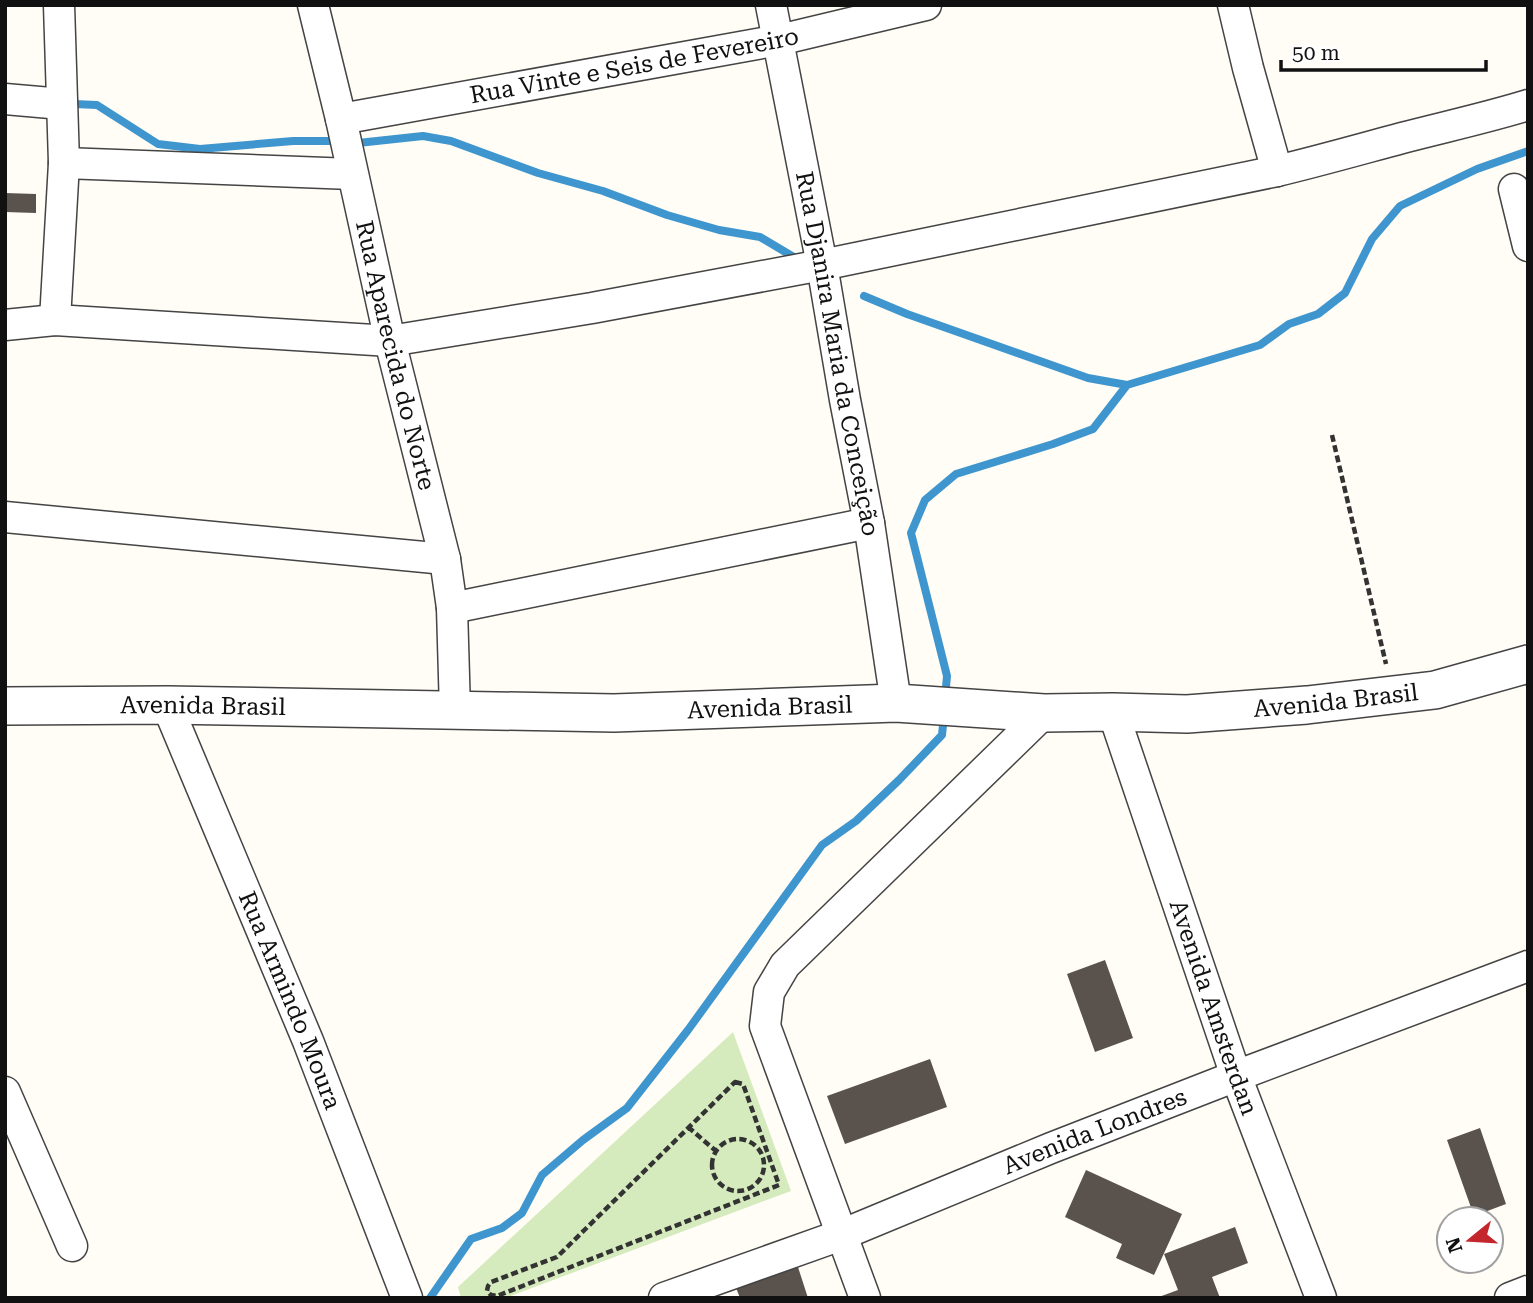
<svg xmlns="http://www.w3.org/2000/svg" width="1533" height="1303" font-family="'Roboto Serif',serif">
  <rect width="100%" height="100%" fill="#fffdf5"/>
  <path fill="#d5ebbd" d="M733,1032L791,1191L505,1298H461L458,1287Z"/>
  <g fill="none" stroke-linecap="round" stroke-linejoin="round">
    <path stroke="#3f96cf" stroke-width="8" d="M74,104L97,105L158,144L200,149L293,141H329
      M358,143L423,136L451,141L538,173L603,191L667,215L719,230L760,237L797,259
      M864,296L907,314L1088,378L1127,385
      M945,698L947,676L911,533L925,500L956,474L1053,444L1093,429L1127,385L1260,345L1289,324L1318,314L1345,293L1372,239L1400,206L1477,169L1528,151
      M430,1298L471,1239L502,1228L522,1213L542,1175L583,1140L627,1108L688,1030L822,845L856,821L899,780L942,735L944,715"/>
  </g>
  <path fill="#5a524d" d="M5,193L36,194V213L5,212Z
    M1105,960L1133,1038L1095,1052L1067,974Z
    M930,1059L947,1107L845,1144L827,1096Z
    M1480,1128L1506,1204L1474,1216L1447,1140Z
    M1086,1170L1182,1214L1154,1275L1116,1258L1122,1244L1065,1217Z
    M1235,1227L1248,1263L1212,1277L1220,1298H1156L1178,1290L1164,1254Z
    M797,1264L808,1298H740L735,1285Z"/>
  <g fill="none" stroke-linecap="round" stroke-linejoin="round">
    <g stroke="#444" stroke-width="33">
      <g id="minor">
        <path id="s1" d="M313,5L341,119L390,341L445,559L452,608L455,711"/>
        <path id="s2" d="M771,5L822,265L845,400L869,523L896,703"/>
        <path d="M1233,5L1248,68L1277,171"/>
        <path d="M5,99L62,104"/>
        <path id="s3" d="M341,119L779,40L926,5"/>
        <path d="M64,163L352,174"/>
        <path d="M1514,189L1528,246"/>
        <path d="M55,320L64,163L59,5"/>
        <path d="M5,325L55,320L390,341L592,308L822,265L1277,171C1319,161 1361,149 1402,138C1444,127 1486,118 1528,105"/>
        <path d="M5,517L445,559"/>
        <path d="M452,608L869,523"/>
        <path id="s4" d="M167,705L308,1041L407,1298"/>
        <path id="s5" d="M1113,712L1236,1076L1321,1298"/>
        <path d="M5,1092L72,1246"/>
        <path id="s6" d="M664,1298L841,1235L1051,1148L1236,1076L1528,966"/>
        <path d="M865,1298L765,1026L769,992L785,965L1044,713"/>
        <path d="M1510,1298L1528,1291"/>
      </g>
    </g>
    <g stroke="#444" stroke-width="40">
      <g id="tertiary">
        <path id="s7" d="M5,706L167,705L614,713L896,703L1044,713L1113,712L1187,714L1307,705L1435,690L1528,664"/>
      </g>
    </g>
    <path stroke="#333" stroke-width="4.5" stroke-dasharray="7 3.5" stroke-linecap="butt" d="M1332,435L1386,664
      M735,1082L743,1084L779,1185L497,1296L491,1295L487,1291L488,1286L491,1282L557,1257Z
      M688,1127L716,1151
      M712 1165a26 26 0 1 1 52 0a26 26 0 1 1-52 0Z"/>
    <use href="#minor" stroke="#fff" stroke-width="30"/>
    <use href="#tertiary" stroke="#fff" stroke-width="37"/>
  </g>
  <g text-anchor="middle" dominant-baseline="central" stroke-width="7" stroke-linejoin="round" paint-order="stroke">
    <g font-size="24" fill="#111" stroke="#fff">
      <text stroke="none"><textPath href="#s3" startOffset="298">Rua Vinte e Seis de Fevereiro</textPath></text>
      <text stroke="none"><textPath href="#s2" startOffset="355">Rua Djanira Maria da Conceição</textPath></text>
      <text stroke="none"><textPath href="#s1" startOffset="360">Rua Aparecida do Norte</textPath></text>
      <text stroke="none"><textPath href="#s7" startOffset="1332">Avenida Brasil</textPath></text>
      <text stroke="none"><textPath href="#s7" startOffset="198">Avenida Brasil</textPath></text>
      <text stroke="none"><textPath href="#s7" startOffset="765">Avenida Brasil</textPath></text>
      <text stroke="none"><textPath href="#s4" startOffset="320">Rua Armindo Moura</textPath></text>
      <text stroke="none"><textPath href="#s5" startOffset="312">Avenida Amsterdan</textPath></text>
      <text stroke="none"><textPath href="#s6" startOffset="462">Avenida Londres</textPath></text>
    </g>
  </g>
  <rect width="1533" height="1303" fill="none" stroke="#111111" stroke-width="14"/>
  <g transform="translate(1470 1240) rotate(252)"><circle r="33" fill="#ffffff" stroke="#a0a0a0" stroke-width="2"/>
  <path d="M0-5L12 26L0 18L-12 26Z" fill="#c4262e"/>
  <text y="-10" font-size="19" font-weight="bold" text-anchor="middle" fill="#111111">N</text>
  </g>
  <path d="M1281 60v10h205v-10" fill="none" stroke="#111111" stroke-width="3.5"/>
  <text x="1292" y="60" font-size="21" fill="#111111" stroke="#ffffff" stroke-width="5" paint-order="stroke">50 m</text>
</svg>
